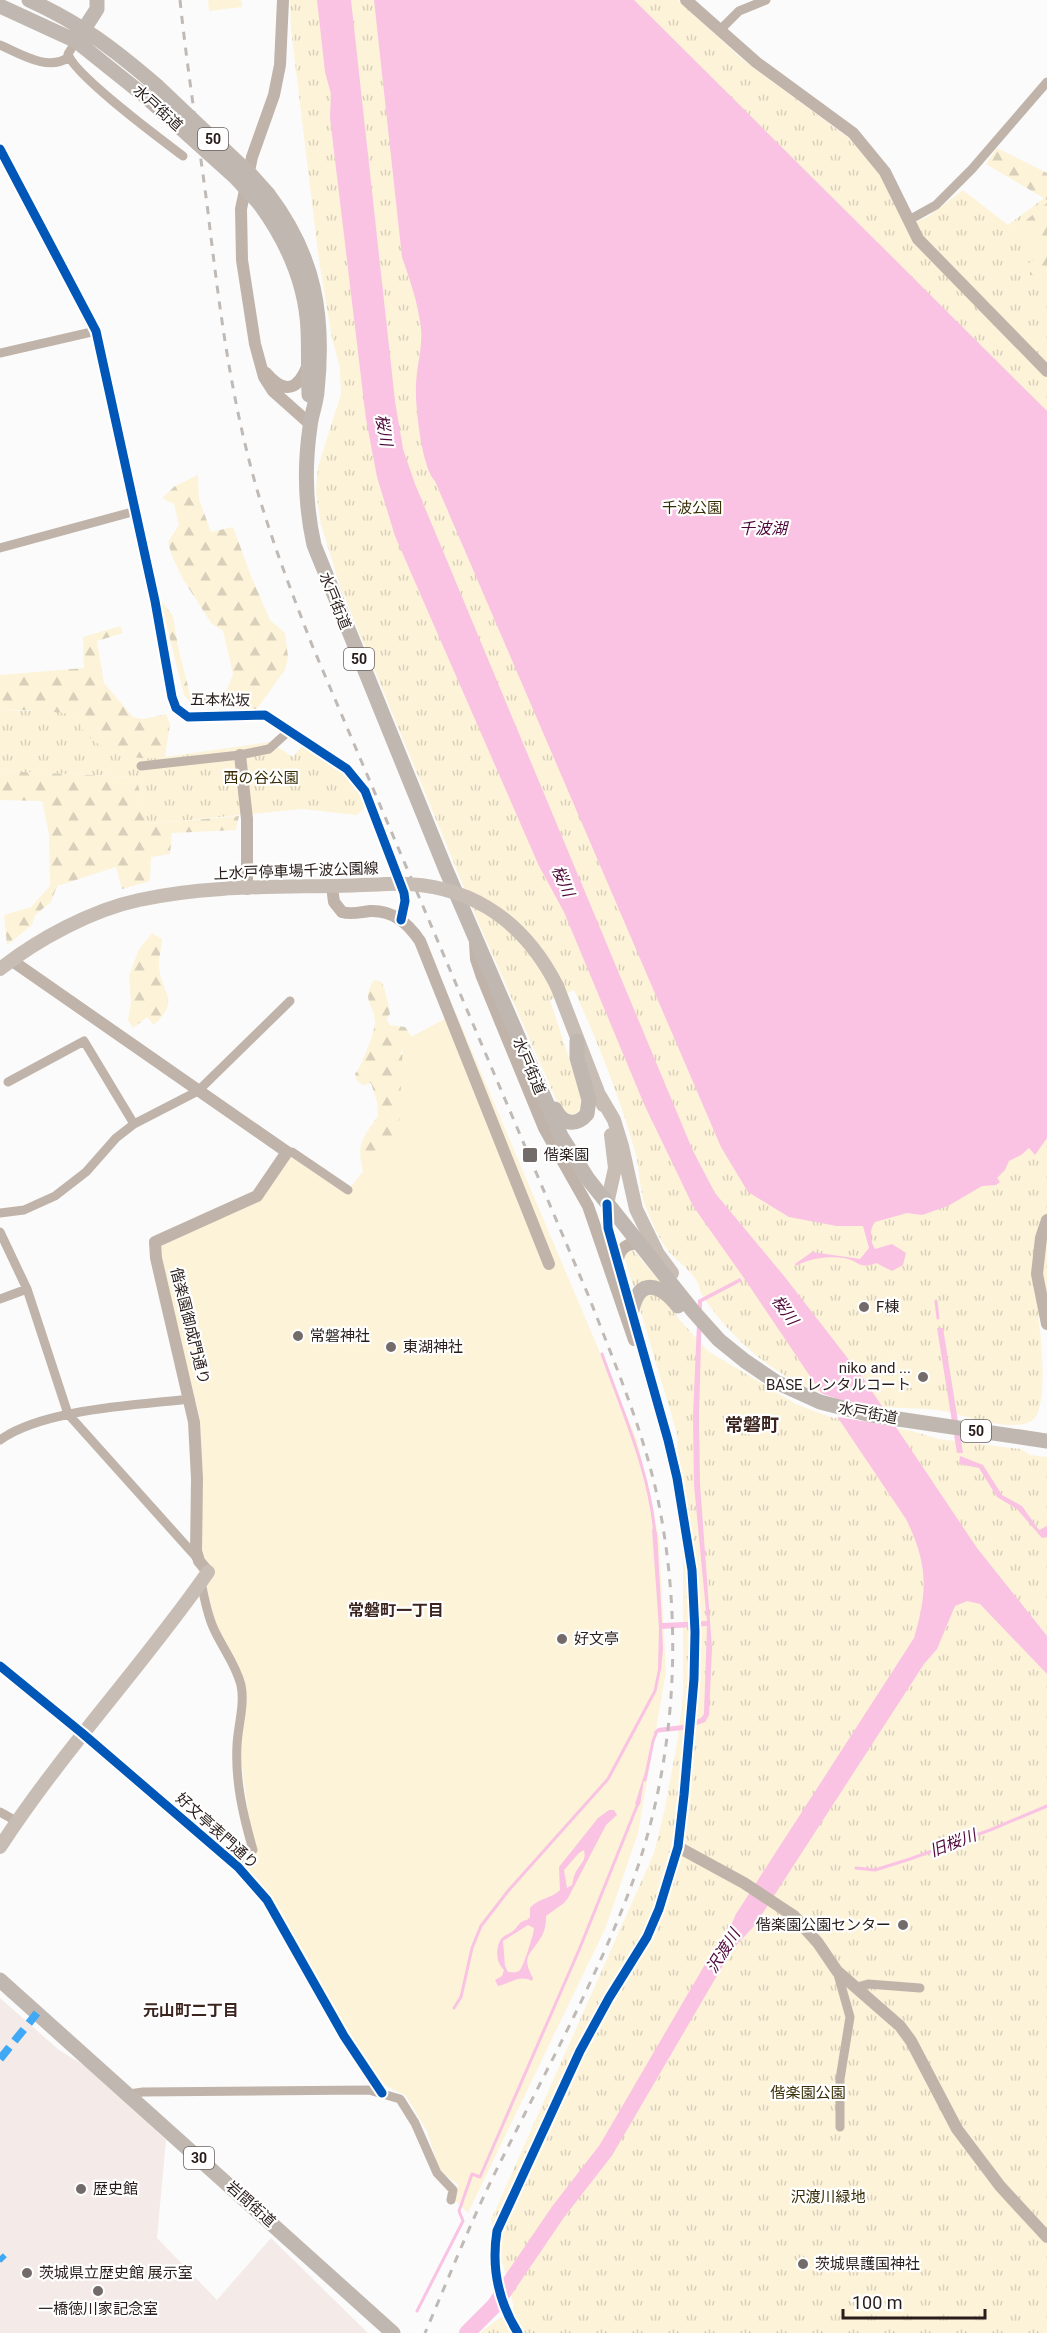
<svg xmlns="http://www.w3.org/2000/svg" width="1047" height="2333" font-family="Roboto,'Noto Sans JP',sans-serif">
  <defs>
    <pattern id="grass-tufts" width="24" height="20" patternUnits="userSpaceOnUse" patternTransform="scale(1.5)"><rect width="24" height="20" fill="#fcf3d9"/><path d="M3 7l-1-3M5 7V3M7 7l1-3M15 17l-1-3M17 17v-4M19 17l1-3" fill="none" stroke="#d8d0ba"/></pattern>
    <pattern id="forest-firs" width="22" height="20" patternUnits="userSpaceOnUse" patternTransform="scale(1.5)"><rect width="22" height="20" fill="#fcf3d9"/><path d="M5 1l3.5 6h-7zM16 11l3.5 6h-7z" fill="#d8d0ba"/></pattern>
  </defs>
  <rect width="100%" height="100%" fill="#fbfbfb"/>
  <path fill="#f4ebe8" d="M0,1998L59,2050L87,2067L166,2140L157,2238L217,2300L271,2238L368,2333H0Z"/>
  <path fill="url(#grass-tufts)" d="M290,0H678L743,60L850,139L882,177L907,226L929,216L963,190L1008,225L1047,196V1317H1038C1042,1340 1047,1401 1035,1418C1019,1435 969,1417 948,1412C921,1406 894,1410 867,1405C799,1395 740,1353 702,1295C699,1291 700,1287 698,1283C692,1272 679,1262 670,1253C659,1240 651,1220 645,1205C639,1188 640,1168 635,1151C619,1096 598,1042 574,990L550,1000L583,1101L579,1113L575,1115L565,1113L559,1106L479,924L340,586L321,525L316,492L318,467L341,394L340,368L332,338L319,261L291,29Z
    M0,709L21,711L50,710L76,715L158,758L270,742L293,757L306,741L347,769L370,803L357,815L302,809L148,824L136,777L0,771Z
    M633,1250L670,1293L677,1317L708,1351L796,1404L830,1417L912,1431L938,1439L1021,1449L1030,1455L1047,1457V2333H480L514,2307L491,2220L654,1853L665,1808L678,1738L683,1694V1562L677,1434L624,1255Z"/>
  <path fill="url(#forest-firs)" d="M997,148L1047,173V200L986,164Z
    M1047,203V277L1030,275L1029,263L1045,251L1018,227Z
    M198,475L199,499L211,532L233,527L251,576L270,620L285,633L288,657L285,670L256,710L238,712L235,704L191,703L184,695L160,599L173,616L179,652L190,694L203,696L226,691L233,674L223,631L211,623L183,579L172,556L168,542L179,525L174,504L162,498L175,486Z
    M120,626L123,633L97,641L104,683L133,717L143,719L166,714L170,724L165,757C138,762 104,753 85,733C81,729 79,720 76,715C50,710 26,711 0,709V675L84,668L83,637Z
    M0,771L136,777L148,824L239,816L236,830L172,833L170,854L151,857L150,881L122,889L116,867L57,886L51,902L35,915L32,925L7,945L4,915L31,907L50,886L49,834L42,801L0,800Z
    M152,933L162,939C162,947 159,956 159,963C159,993 183,998 154,1025L147,1017L133,1028L128,1020L131,1002L129,976L139,949Z
    M374,980L382,982C386,992 388,1003 390,1014L386,1019L390,1025L405,1027L414,1040L400,1053L404,1056L406,1128L364,1176C357,1145 359,1142 378,1116L377,1102L371,1083L363,1085L357,1081L355,1074C361,1068 376,1029 375,1021C373,1003 361,999 374,980Z"/>
  <path fill="#fcf3d9" d="M208,0H241L242,7L209,11Z
    M456,1013L637,1440L659,1538L666,1672L638,1833L606,1927L468,2213L455,2200L458,2184L440,2172L427,2131L406,2096L384,2085L371,2070L309,1968L246,1871L244,1856L257,1850L250,1827L241,1758L240,1738L246,1708L245,1688L216,1624L206,1585C214,1569 210,1564 199,1552L201,1472L200,1419L161,1263L160,1243L258,1198L288,1153L348,1190L399,1127L403,1041Z
    M936,1362L939,1383L910,1388L909,1384L899,1386L897,1373L907,1372V1366Z"/>
  <path fill="#fac2e3" fill-rule="evenodd" d="M317,0H351L395,401L403,449L415,484L693,1151L715,1193L784,1276L863,1378L977,1548L1047,1636V1674L980,1604L967,1601L955,1606L937,1649L924,1664L755,1925L720,1963L710,1977L705,1975L717,1957L736,1914L914,1638C928,1591 928,1564 906,1519L744,1278L693,1206L644,1104L564,912L539,866L395,536L377,477L366,419L330,118L331,94L325,72Z
    M374,0H634L1047,411V1138L1035,1155L1029,1148L1021,1155L1009,1161L1005,1170L997,1178L1000,1182L996,1185L982,1186L948,1206L922,1215L907,1213L875,1222C869,1229 870,1242 875,1249L892,1244L906,1253L903,1265L892,1271L876,1263C858,1270 860,1261 844,1258C828,1256 810,1258 796,1266L795,1264L812,1252L860,1259L869,1248L863,1226H837L789,1217L748,1192L721,1147L435,481C422,469 415,406 416,387C416,367 423,348 421,328C418,303 410,280 402,257Z
    M740,1278L742,1281L702,1302L699,1417L700,1484L712,1648L709,1715L705,1722L683,1730L653,1733L658,1728L683,1725L701,1718L704,1714L707,1626L662,1629L663,1649L661,1669H658L659,1628L652,1529L657,1532L662,1623L707,1621L694,1485L693,1417L698,1300Z
    M937,1328H943L963,1453H957Z
    M960,1456L983,1465L1002,1495L1022,1506L1039,1530L1047,1526V1537L1042,1538L1017,1509L997,1497L979,1468L959,1464Z
    M650,1740L640,1805L635,1804L645,1772Z
    M609,1810H614L617,1815L606,1825L568,1898L564,1903L546,1916C546,1924 545,1932 540,1939C530,1955 521,1956 533,1978L532,1981C520,1974 509,1984 498,1986L495,1980L502,1976L504,1970C496,1962 495,1949 501,1939C504,1935 509,1934 513,1931C519,1926 519,1921 527,1920L530,1917V1908C538,1898 551,1899 560,1890L559,1867L598,1818ZM584,1850C587,1862 579,1864 575,1874C573,1878 573,1881 572,1885L567,1888L564,1870L579,1853ZM528,1925L534,1928C534,1933 523,1969 519,1971C516,1973 512,1972 508,1972L505,1966L503,1941Z"/>
  <path fill="#fbfbfb" d="M817,1392L841,1400L887,1408L902,1428L833,1416Z"/>
  <g fill="none" stroke-linecap="round" stroke-linejoin="round">
    <path stroke="#fac2e3" stroke-width="3" d="M936,1301L938,1318
      M602,1354C623,1413 650,1472 655,1535
      M645,1780L653,1741L657,1731
      M856,1868L875,1870L910,1859L990,1830L1047,1806
      M454,2008L461,1997L472,1948L481,1926L508,1891L608,1779L655,1691L660,1667
      M417,2311L463,2221L459,2211L472,2174L480,2177L579,1950L639,1801"/>
    <path stroke="#fac2e3" stroke-width="16" d="M467,2333L494,2306L558,2212L606,2150L718,1958"/>
    <path stroke="#c0b4aa" stroke-width="9" d="M719,31L739,11L766,0
      M76,41L68,54C74,75 162,140 183,156
      M0,45C21,54 48,72 69,57
      M0,149L96,331L155,601L172,697L176,708L188,717L265,715L347,769L365,791L404,893L405,901L401,920
      M909,220L936,205L972,169L1047,82
      M0,353L96,331
      M0,548L136,511
      M141,766L240,755L269,749L290,730
      M8,1082L84,1041L134,1124
      M287,1152H292L348,1190
      M0,1213L24,1210L55,1196L86,1172L116,1138L134,1124L198,1091L290,1001
      M0,1232L27,1289L68,1414L198,1559
      M0,1299L27,1289
      M0,1440C43,1409 137,1405 190,1399
      M201,1582C204,1597 207,1613 213,1627C221,1646 236,1664 241,1685C245,1705 238,1725 237,1745C235,1781 243,1815 253,1850L242,1856L235,1865
      M0,1666L82,1733L238,1867L267,1900L344,2036L382,2093
      M0,1812L16,1821
      M837,1971L850,2017L840,2079V2127
      M857,1987L868,1984L920,1988
      M129,2094L143,2092L369,2090L400,2099L415,2123L437,2173L453,2190L451,2200"/>
    <path stroke="#c0b4aa" stroke-width="12" d="M283,0L280,65L274,95L252,157L241,209L242,260L255,344L264,377L273,391L310,424
      M686,0L756,62L853,133L885,172L918,239L1047,371
      M266,373C283,393 297,392 307,367
      M240,755L247,819V889
      M332,887L334,902L342,912C352,915 360,912 370,911C393,910 408,923 420,941L549,1264
      M475,943L476,959L482,977L544,1128L588,1206L634,1340
      M11,960L287,1152L257,1196L155,1242L156,1258L194,1422L197,1479L196,1551L199,1561L208,1572
      M1047,1220L1041,1238L1037,1274L1047,1324
      M618,1264C617,1251 626,1242 639,1244
      M678,1847L744,1883L794,1916L818,1943L837,1971L900,2026L911,2041L957,2129L1000,2186L1047,2237
      M518,2333C498,2301 491,2268 497,2231L580,2051L609,1998L647,1937L659,1909L678,1847L684,1795L694,1679L695,1632L692,1570L677,1478L668,1440L608,1228L607,1204"/>
    <path stroke="#c7bdb4" stroke-width="14" d="M0,969C38,939 92,910 139,900C219,882 304,889 386,884
      M557,986L603,1105
      M600,1096L614,1120L622,1146L636,1209L658,1254L672,1273
      M607,1204L615,1168L611,1135
      M0,1847C63,1750 142,1667 208,1572"/>
    <path stroke="#c0b8b0" stroke-width="15" d="M29,0C80,23 114,49 157,86
      M0,6L76,41L146,97
      M79,37L97,9V0
      M268,194C315,256 325,315 317,392C316,404 311,415 310,427C304,468 305,505 314,545L446,870L561,1136L588,1179L693,1311L719,1340L745,1361L776,1382L820,1402L871,1415L1047,1441
      M259,203C287,241 306,283 308,330C309,352 308,374 309,395
      M555,1109C562,1124 576,1127 587,1114L589,1100L577,1058V1041
      M632,1310C640,1276 661,1285 678,1306
      M0,1980L393,2333"/>
    <path stroke="#c0bab6" stroke-width="3" stroke-dasharray="8 8" stroke-linecap="butt" d="M180,0C187,68 198,136 207,204C217,288 227,373 248,456C264,521 288,583 312,645L589,1297C614,1362 642,1427 657,1495C685,1628 676,1770 627,1897C589,1995 537,2087 491,2181C467,2231 447,2282 425,2333"/>
    <path stroke="#c7bdb4" stroke-width="14" d="M386,884C464,880 522,917 557,986"/>
    <path stroke="#c0b8b0" stroke-width="15" d="M157,86L251,175L268,194
      M146,97L235,177L259,203"/>
    <path stroke="#3fa9f5" stroke-width="8" stroke-dasharray="15 8" stroke-linecap="butt" d="M0,2059L37,2013
      M0,2256L4,2260"/>
    <g stroke="#fff" stroke-width="13">
      <path id="cycleway" d="M0,149L96,331L155,601L172,697L176,708L188,717L265,715L347,769L365,791L404,893L405,901L401,920
        M0,1666L82,1733L238,1867L267,1900L344,2036L382,2093
        M518,2333C498,2301 491,2268 497,2231L580,2051L609,1998L647,1937L659,1909L678,1847L684,1795L694,1679L695,1632L692,1570L677,1478L668,1440L608,1228L607,1204"/>
    </g>
    <use href="#cycleway" stroke="#0057b8" stroke-width="9"/>
  </g>
  <g fill="#726b69" stroke="#fff" stroke-width="2">
    <rect x="522" y="1147" width="16" height="16" rx="3"/>
    <circle cx="864" cy="1307" r="6"/>
    <circle cx="298" cy="1336" r="6"/>
    <circle cx="391" cy="1347" r="6"/>
    <circle cx="923" cy="1377" r="6"/>
    <circle cx="562" cy="1639" r="6"/>
    <circle cx="903" cy="1925" r="6"/>
    <circle cx="81" cy="2189" r="6"/>
    <circle cx="803" cy="2264" r="6"/>
    <circle cx="27" cy="2273" r="6"/>
    <circle cx="98" cy="2291" r="6"/>
  </g>
  <g text-anchor="middle" dominant-baseline="central" stroke-width="4.5" stroke-linejoin="round" paint-order="stroke">
    <g fill="#fff" stroke="#68615f" stroke-width="1.5">
      <rect x="198" y="128" width="30" height="22" rx="4.5"/>
      <rect x="344" y="648" width="30" height="22" rx="4.5"/>
      <rect x="961" y="1420" width="30" height="22" rx="4.5"/>
      <rect x="184" y="2147" width="30" height="22" rx="4.5"/>
    </g>
    <g font-size="14" font-weight="bold" fill="#281d1a">
      <text x="213" y="139">50</text>
      <text x="359" y="659">50</text>
      <text x="976" y="1431">50</text>
      <text x="199" y="2158">30</text>
    </g>
    <g font-size="15" fill="#281d1a" stroke="#fff">
      <text transform="translate(158 108) rotate(42)">水戸街道</text>
      <text transform="translate(335 601) rotate(68)">水戸街道</text>
      <text transform="translate(220 700) rotate(1)">五本松坂</text>
      <text transform="translate(296 871) rotate(-2)">上水戸停車場千波公園線</text>
      <text transform="translate(529 1066) rotate(67)">水戸街道</text>
      <text transform="translate(190 1326) rotate(76)">偕楽園御成門通り</text>
      <text transform="translate(868 1413) rotate(11)">水戸街道</text>
      <text transform="translate(217 1831) rotate(42)">好文亭表門通り</text>
      <text transform="translate(251 2204) rotate(42)">岩間街道</text>
    </g>
    <g font-size="15" fill="#382c04" stroke="#fff">
      <text x="692" y="508">千波公園</text>
      <text x="261" y="778">西の谷公園</text>
      <text x="808" y="2093">偕楽園公園</text>
      <text x="828" y="2197">沢渡川緑地</text>
    </g>
    <g font-size="15" fill="#281d1a" stroke="#fff" text-anchor="start">
      <text x="544" y="1155">偕楽園</text>
      <text x="876" y="1307">F棟</text>
      <text x="310" y="1336">常磐神社</text>
      <text x="403" y="1347">東湖神社</text>
      <text x="911" y="1368" text-anchor="end">niko and ...<tspan x="911" dy="17">BASE レンタルコート</tspan></text>
      <text x="574" y="1639">好文亭</text>
      <text x="891" y="1925" text-anchor="end">偕楽園公園センター</text>
      <text x="93" y="2189">歴史館</text>
      <text x="815" y="2264">茨城県護国神社</text>
      <text x="39" y="2273">茨城県立歴史館 展示室</text>
      <text x="98" y="2309" text-anchor="middle">一橋徳川家記念室</text>
    </g>
    <g font-size="16" font-style="italic" fill="#4f083a" stroke="#fff">
      <text transform="translate(384 430) rotate(80)">桜川</text>
      <text x="763" y="528">千波湖</text>
      <text transform="translate(563 881) rotate(66)">桜川</text>
      <text transform="translate(785 1310) rotate(54)">桜川</text>
      <text transform="translate(953 1843) rotate(-21)">旧桜川</text>
      <text transform="translate(723 1951) rotate(-58)">沢渡川</text>
    </g>
    <g font-size="16" font-weight="bold" fill="#3b241e" stroke="#fff">
      <text x="396" y="1610">常磐町一丁目</text>
      <text x="191" y="2010">元山町二丁目</text>
    </g>
    <g font-size="18" font-weight="bold" fill="#3b241e" stroke="#fff">
      <text x="752" y="1424">常磐町</text>
    </g>
  </g>
  <path d="M843 2309v9h142v-9" fill="none" stroke="#281d1a" stroke-width="3"/>
  <text x="852" y="2309" font-size="18" fill="#281d1a" stroke="#ffffff" stroke-width="4.5" paint-order="stroke">100 m</text>
</svg>
